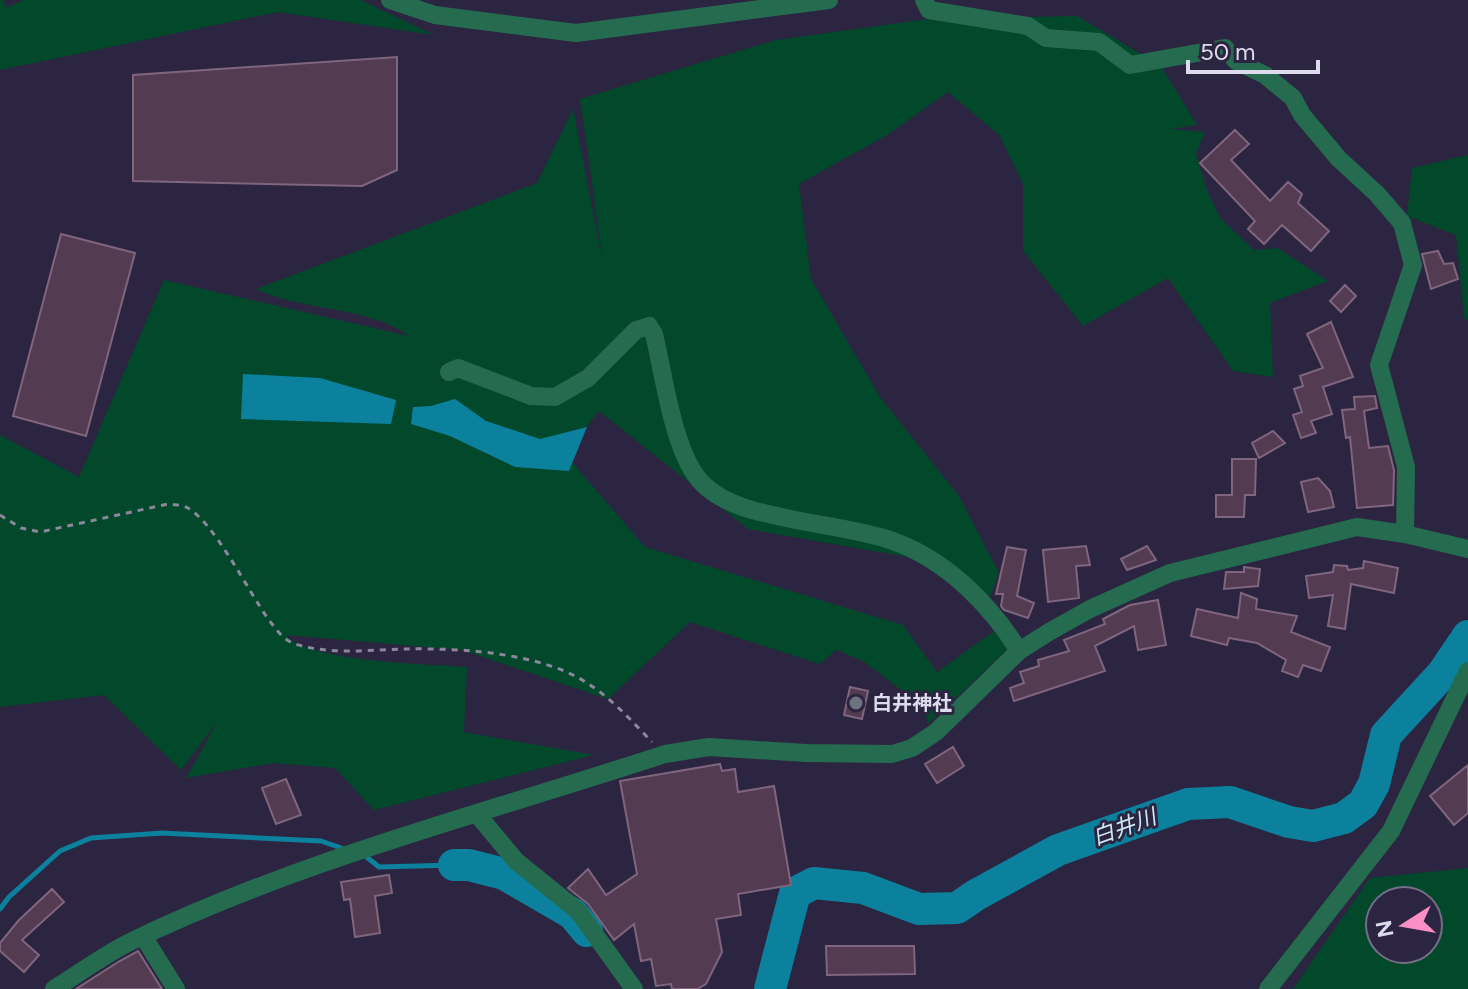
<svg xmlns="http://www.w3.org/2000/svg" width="1468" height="989" font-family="Figtree,'Noto Sans JP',sans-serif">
  <rect width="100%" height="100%" fill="#2c2541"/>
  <path fill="#02482b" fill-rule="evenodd" d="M0,0H3L6,7L25,0H361L434,35L278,12L0,70Z
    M1077,16L1161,66L1197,125L1171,129L1205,132L1196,154L1207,190L1220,218L1254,250L1278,248L1328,281L1270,303L1273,377L1233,371L1168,278L1083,326L1023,251V184L1000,136L948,92L887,135L799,184L811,279L880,397L959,496L999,573L987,604L954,576L908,557L748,529L599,411L565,454L645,547L903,625L937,672L993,632L1011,646L928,724L920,694L901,690L863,661L836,650L820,664L690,622L608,699L462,650L286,635C308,662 429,664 467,667L464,732L594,755L374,810L335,768L274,763L186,778L218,721L181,770L104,695L0,707V435L79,477L164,280L409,336C366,305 303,312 256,289L537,183L573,109L603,262L580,99L776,40L928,19Z
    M1468,155V320L1464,318L1456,235L1407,216L1412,168Z
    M1468,868V989H1293L1370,878ZM1380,901H1428V949H1380Z"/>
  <path fill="#0b819e" d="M243,374L320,378L396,400L391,424L241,419Z
    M455,399L486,421L540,439L587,427L569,471L515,467L450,436L411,424L413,407L431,406Z"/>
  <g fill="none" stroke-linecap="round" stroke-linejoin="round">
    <path stroke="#0b819e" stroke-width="5" d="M364,855L379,867L454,865
      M0,909L9,897L60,851L91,838L162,833L321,841L347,850"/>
    <path stroke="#0b819e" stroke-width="32" d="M454,865H469L504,874L573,914L587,931
      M770,989L795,893L814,883L863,888L919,909L957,908L976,895L1058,850L1188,804L1230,802L1289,822L1313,826L1344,818L1363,804L1374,784L1386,735L1443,673L1468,636"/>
  </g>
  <path fill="#533b52" stroke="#7f657d" stroke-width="2" d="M397,57V170L362,186L133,181V75Z
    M1235,130L1249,144L1231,160L1270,201L1288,182L1302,194L1298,203L1329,231L1311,251L1282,225L1264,244L1248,229L1255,221L1200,163Z
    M61,234L135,253L86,436L13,416Z
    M1438,251L1444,264L1453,263L1458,279L1431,289L1422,254Z
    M1345,285L1356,296L1341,312L1330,301Z
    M1331,322L1353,377L1323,387L1332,414L1311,421L1316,433L1301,438L1293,415L1302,412L1294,389L1303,386L1300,376L1323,368L1307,334Z
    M1375,396L1377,408L1364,411L1369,448L1388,446L1394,470L1393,505L1357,508L1350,437L1346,438L1342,410L1355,409L1354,397Z
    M1273,431L1285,443L1259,458L1252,443Z
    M1232,459H1256L1255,495H1245L1244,517H1216V495H1232Z
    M1318,478L1330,491L1334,507L1308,512L1301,482Z
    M1086,546L1090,565L1076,566L1079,598L1048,602L1043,550Z
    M1147,546L1156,560L1127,570L1121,559Z
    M1007,547L1026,550L1017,596L1034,603L1028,618L1004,610L1001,606L1003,594H996Z
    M1364,561L1398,568L1394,593L1351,584L1345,629L1328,626L1333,595L1309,598L1306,576L1333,572L1334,565L1347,566L1348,570L1363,568Z
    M1244,567L1260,569L1258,586L1224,589L1226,572H1244Z
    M1241,593L1257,599L1256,609L1297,616L1291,632L1330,647L1321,671L1303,665L1298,677L1282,671L1286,660L1257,643L1229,638L1227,645L1191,636L1197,609L1238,618Z
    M1158,600L1166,645L1138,650L1134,626L1095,646L1105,671L1014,701L1010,688L1024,683L1020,672L1039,666L1038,660L1069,651L1064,640L1105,624L1103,619L1130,605Z
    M850,687L868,691L862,719L844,715Z
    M953,747L964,766L937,783L925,764Z
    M720,764L722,771L735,769L738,792L774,786L791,885L738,894L741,915L716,919L722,952L706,984L697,989H672L671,984L656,986L651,959L641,961L634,924L614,940L588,904L568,888L588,869L606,895L637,874L620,781Z
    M1468,765V813L1454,825L1430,796Z
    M286,779L301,815L276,824L262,788Z
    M389,875L392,893L375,896L380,933L355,937L350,899L344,900L341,882Z
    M52,889L64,902L22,940L39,955L24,972L0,951V943L18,921Z
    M826,946H914L915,974L827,975Z
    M138,951L162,989H76L118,962Z"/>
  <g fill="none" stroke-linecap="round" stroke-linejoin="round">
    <path stroke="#8d879e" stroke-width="3" stroke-dasharray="6 6" stroke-linecap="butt" d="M0,515L21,528L40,532L168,504C174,505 181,505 186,507C214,521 249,593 269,620C276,629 283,640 295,644C330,655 369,650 405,649C457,648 526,652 573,675C604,690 629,718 652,742"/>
    <path stroke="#246b4f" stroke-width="18" d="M390,0L435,15L576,33L829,0
      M924,0L929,10L1028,26L1046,38L1099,42L1130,65L1225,48L1236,61L1265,75L1293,98L1302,115L1338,158L1377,194L1402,223L1413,265L1379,365L1406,467L1405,534
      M449,372L458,368L531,396L555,397L588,378L636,330L649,326L654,334C664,375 673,453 702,483C724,506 762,513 791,519C824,526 861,530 893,541C946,560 990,604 1019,651
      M477,814L516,861L578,911L634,989
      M143,936L176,989
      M54,989C80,973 105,954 132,941C302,859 486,813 665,754L709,747L806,753L892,754L912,748L936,732L1019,651L1049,632L1090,609L1170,573L1357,527L1405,534L1468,549
      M1268,989L1391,831L1468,671"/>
  </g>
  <circle fill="#6b7280" stroke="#2c2541" stroke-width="3" cx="856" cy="703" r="8"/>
  <g text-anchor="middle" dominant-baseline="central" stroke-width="6" stroke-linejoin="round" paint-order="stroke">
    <g font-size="20" font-weight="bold" fill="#dfdbee" stroke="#2c2541" text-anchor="start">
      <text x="872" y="703">白井神社</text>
    </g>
    <g font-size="22" font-style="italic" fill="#cee9f3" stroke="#2c2541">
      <text transform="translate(1124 827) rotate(-20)">白井川</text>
    </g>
  </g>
  <g transform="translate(1404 925) rotate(259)"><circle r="38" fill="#2c2541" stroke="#746e86" stroke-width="2"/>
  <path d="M0-6L14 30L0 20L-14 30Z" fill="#fa8fc6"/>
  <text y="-12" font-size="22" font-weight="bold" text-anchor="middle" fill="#dfdbee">N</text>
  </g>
  <path d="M1188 60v12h130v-12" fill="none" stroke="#dfdbee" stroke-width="4"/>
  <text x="1200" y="60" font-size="24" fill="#dfdbee" stroke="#2c2541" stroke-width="6" paint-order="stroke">50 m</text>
</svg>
